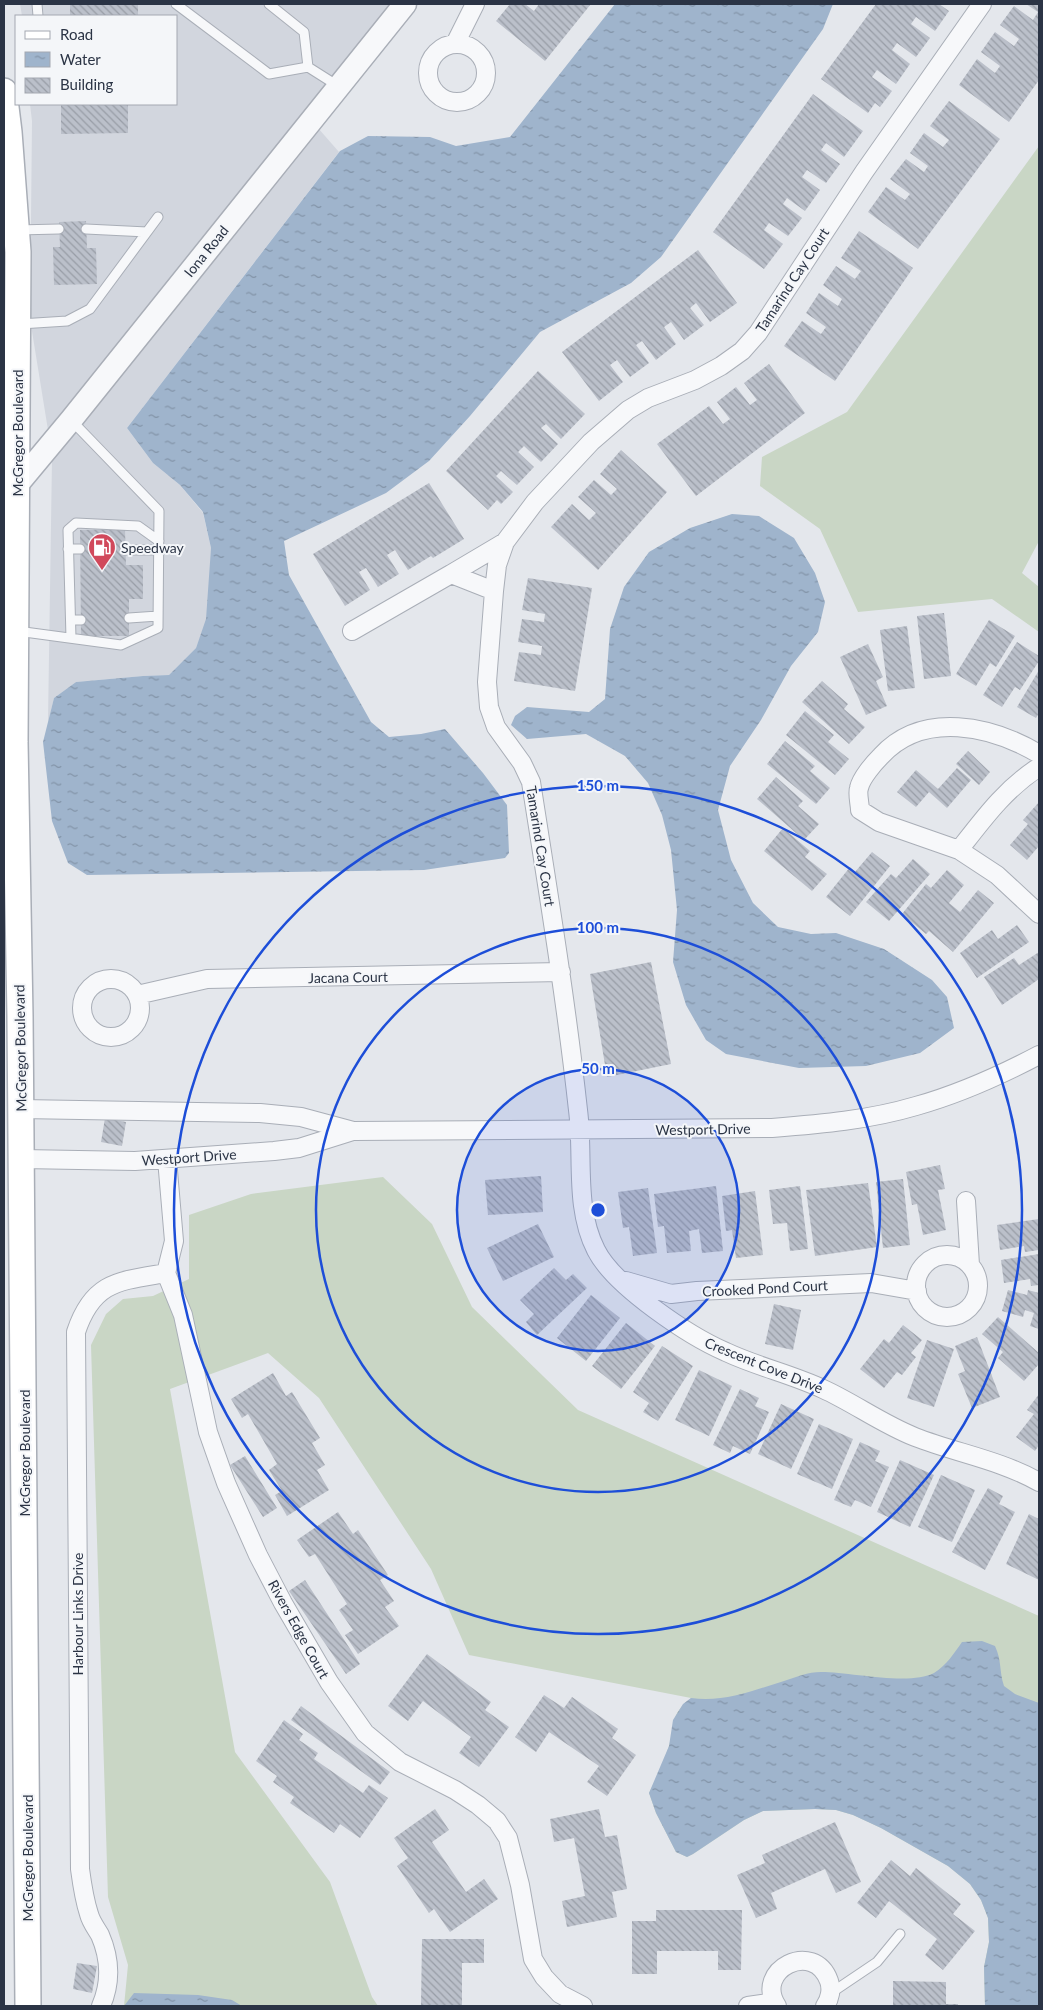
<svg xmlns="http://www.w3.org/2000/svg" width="1043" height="2010" font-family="Lato,sans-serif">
  <defs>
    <pattern id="water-ripples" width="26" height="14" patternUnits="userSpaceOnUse" patternTransform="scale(1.25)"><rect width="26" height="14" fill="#9fb4cc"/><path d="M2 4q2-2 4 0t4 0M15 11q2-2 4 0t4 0" fill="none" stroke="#8293a7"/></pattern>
    <pattern id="building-back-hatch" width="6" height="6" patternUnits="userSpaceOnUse" patternTransform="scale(1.25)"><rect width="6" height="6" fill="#bbc0ca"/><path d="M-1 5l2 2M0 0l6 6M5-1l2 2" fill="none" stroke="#989da6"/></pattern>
  </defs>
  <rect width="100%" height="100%" fill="#e4e7ec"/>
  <path fill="#d2d6de" d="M20,4H390L48,430L30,319L32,121L30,104H176V16H22Z
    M318,128L339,152L127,428L153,463L180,485L203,513L211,548L210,580L207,619L196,648L169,675L143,676L76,682L54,698L48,722L52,459Z"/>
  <path fill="#c9d6c5" d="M1039,146V541L1022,573L1039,587V632L992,599L858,612L820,529L760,486L762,457L847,412Z
    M383,1177L432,1224L472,1307L578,1410L1039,1616V2006H985L984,1967L989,1942L988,1918L981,1900L970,1884L948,1866L881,1828L853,1815L836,1810L815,1809L763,1811L744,1820L693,1854L687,1857L676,1852L656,1813L649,1793C657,1778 664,1762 669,1746C676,1722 669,1716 691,1698L469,1655L431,1569L319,1398L268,1353L170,1389L235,1752L330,1882L372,1997L378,2006H124L128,1965L108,1897L91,1345L106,1314L123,1299L153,1296L189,1279V1215L251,1194Z"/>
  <path fill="url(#water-ripples)" d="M615,4H833L823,29L661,257L631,283L540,332L470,416L429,461L386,493L284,541L289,575L371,722L389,737L421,734L445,729L483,773L507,805L509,853L505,858L424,870L87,875L68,863L52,821L43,742L54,698L76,682L143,676L169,675L196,648L206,619L211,548L203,512L180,485L153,463L127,428L340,151L368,136L430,137L456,146L510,137Z
    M732,514L759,516L794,538L815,573L825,602L818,632L791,666L761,720L730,766L718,810L731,860L753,903L778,927L811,934L836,933L884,949L932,980L947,997L954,1028L920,1053L866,1066L799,1068L726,1054L706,1040L686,1005L673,962L677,910L671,850L662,815L648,783L625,756L586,734L527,739L511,725L515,716L527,707L589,712L605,699L610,629L624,587L649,552L690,528Z
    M982,1641L995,1646C1002,1661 999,1671 1004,1686L1015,1694L1039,1703V2006H985L984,1967L989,1942L988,1918L981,1900L970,1884L948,1866L881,1828L853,1815L836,1810L815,1809L763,1811L744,1820L693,1854L687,1857L676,1852L656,1813L649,1793L669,1746L673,1720L683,1704L691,1698C723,1703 754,1690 784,1681C796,1677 808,1672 821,1672C851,1672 909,1686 934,1673C946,1666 955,1652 962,1642Z
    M134,1993L198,1995L232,2000L242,2006H124Z"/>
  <path fill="url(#building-back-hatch)" d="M70,4H138V16H70Z
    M510,4H525L534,11L539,4H591L545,61L496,21Z
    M876,4H939L949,11L935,31L916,17L911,24L930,38L916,57L897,43L892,50L910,64L896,84L877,70L872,77L892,91L880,107L875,103L868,113L821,79Z
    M1026,4H1039V80L1009,122L959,85L977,59L995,73L1000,66L981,52L995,32L1014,46L1019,39L1000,25L1014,6L1033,20L1038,12Z
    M813,94L863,131L844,157L826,143L821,150L840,164L826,183L807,170L802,177L820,190L805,211L787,198L783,204L802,218L788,236L769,223L764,230L783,244L764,269L713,232Z
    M949,101L1000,139L918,249L868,212L886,187L905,200L910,194L890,179L906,159L924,172L928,166L910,153L924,133L943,147L949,140L930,126Z
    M61,104H128V133L61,134Z
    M86,221L87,248H96L97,284L54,285L53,247H60L59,222Z
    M859,231L913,268L835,381L784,346L802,321L821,334L826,327L806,313L819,293L838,306L842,299L823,285L836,266L855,279L861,271L841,258Z
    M698,250L737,303L710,322L696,303L690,308L704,325L684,340L671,322L664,327L676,344L656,360L642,341L636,345L649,363L630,377L617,360L610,365L623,382L599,401L562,352Z
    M769,364L805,413L696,496L657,444L709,406L723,424L730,419L717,402L736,387L750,405L757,400L744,383Z
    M538,371L585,414L561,439L546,424L541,428L558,444L541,462L524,446L518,452L534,467L517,485L501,471L496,476L513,492L501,504L497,500L488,510L446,471Z
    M621,450L667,492L598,570L551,527L572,504L589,520L596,513L578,497L594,480L611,495L617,489L600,474Z
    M429,483L464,539L433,558L431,556L408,570L395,550L387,555L399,574L378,587L366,568L359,572L370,590L345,606L313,554Z
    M125,529L126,565H143V599H129V636H81L80,530Z
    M528,578L592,588L575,691L514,681L519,652L541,655L542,646L518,642L522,619L544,622L545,614L522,610Z
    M944,613L951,676L924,679L917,616Z
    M989,620L1015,636L996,667L990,663L976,686L956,674Z
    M907,626L915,688L888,691L880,630Z
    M1017,642L1039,656V661L1020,690L1015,687L1002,707L983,695Z
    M868,644L883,677L876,681L887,706L866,715L840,657Z
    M1039,670V713L1036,718L1017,707Z
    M822,681L848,704L844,709L865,727L849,744L802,702Z
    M805,711L834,735L828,742L849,759L835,775L786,735Z
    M785,741L815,766L810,771L830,788L816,804L767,764Z
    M968,751L990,772L979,785L956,764Z
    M957,768L971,780L947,808L929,792L916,807L897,792L916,770L938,789Z
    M776,777L803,801L798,806L819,824L804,840L757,799Z
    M1039,802V846L1027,860L1010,845L1028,824L1023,820Z
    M783,828L810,851L805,857L827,874L812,891L764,851Z
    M872,852L890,866L850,916L826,897L850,867L855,872Z
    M913,859L930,874L889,921L866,902L891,874L896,878Z
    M947,870L964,885L949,903L960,912L978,890L994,903L953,952L929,931L926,934L902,914L926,884L931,888Z
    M1017,925L1029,942L977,978L960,953L992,930L998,939Z
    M1039,952V979L1002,1005L984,977L1014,958L1019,965Z
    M651,962L671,1064L607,1077L590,974Z
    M105,1118L126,1122L122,1146L101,1142Z
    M940,1165L945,1189L938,1190L946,1230L923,1235L917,1204L912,1205L906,1172Z
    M541,1176L543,1212L488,1215L485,1180Z
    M903,1179L910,1245L883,1248L876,1182Z
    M868,1183L877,1247L815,1256L806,1190Z
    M716,1186L723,1251L702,1253L699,1229L689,1231L691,1251L667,1253L664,1226L658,1227L654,1194Z
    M800,1186L808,1249L790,1251L787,1223L773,1224L769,1190Z
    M648,1188L657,1253L633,1256L629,1227L623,1228L618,1192Z
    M755,1191L763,1255L736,1258L732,1230L726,1231L722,1196Z
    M1039,1219V1250L1025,1252L1024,1246L1000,1250L997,1225Z
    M538,1224L554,1257L503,1281L487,1248Z
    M1039,1254V1285L1031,1286L1030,1279L1004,1283L1001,1260Z
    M554,1268L566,1280L573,1274L587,1288L537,1335L526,1322L534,1314L520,1300Z
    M1008,1290L1027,1295L1028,1290L1039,1293V1329L1030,1326L1034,1313L1025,1310L1023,1317L1002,1311Z
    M591,1295L620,1318L586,1361L557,1338Z
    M774,1304L801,1310L793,1350L765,1344Z
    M998,1317L1039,1353V1364L1024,1381L998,1358L1003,1352L982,1334Z
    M626,1323L655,1346L621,1389L592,1366Z
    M903,1325L922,1340L911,1353L916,1357L902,1375L897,1372L884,1388L860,1369L884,1339L889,1343Z
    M977,1337L1000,1397L972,1408L958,1374L965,1371L955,1346Z
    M927,1340L954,1349L934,1407L907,1398Z
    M662,1346L693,1366L658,1421L643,1412L649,1403L633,1392Z
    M699,1370L732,1386L709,1436L675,1420Z
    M273,1373L286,1396L292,1392L320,1438L312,1443L325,1465L317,1470L329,1490L287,1516L275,1495L282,1491L269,1470L277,1464L248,1414L242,1418L231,1399Z
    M740,1389L759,1398L755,1406L769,1412L750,1454L733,1446L730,1453L713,1445Z
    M1039,1394V1445L1035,1451L1016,1437L1034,1414L1027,1410Z
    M781,1404L814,1419L791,1469L758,1454Z
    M819,1424L853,1439L832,1489L797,1474Z
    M860,1442L880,1451L875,1461L889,1467L871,1507L855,1500L851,1507L834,1500Z
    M245,1456L277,1508L263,1517L230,1465Z
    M900,1460L934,1475L910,1527L877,1512Z
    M941,1475L975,1490L952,1542L918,1527Z
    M988,1488L1003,1496L999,1504L1015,1512L985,1570L952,1552Z
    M338,1512L353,1534L358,1530L388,1575L380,1580L394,1601L385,1607L399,1626L358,1654L345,1635L353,1630L339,1610L347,1604L315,1554L309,1557L297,1540Z
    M1029,1514L1039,1519V1580L1006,1564Z
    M305,1580L360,1664L346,1674L289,1591Z
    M427,1654L491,1702L485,1710L509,1727L479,1767L459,1753L471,1737L423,1701L408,1721L388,1706Z
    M544,1695L564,1708L572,1697L618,1729L612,1738L636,1755L607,1796L587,1782L599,1766L549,1732L536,1752L515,1737Z
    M301,1706L390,1772L380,1785L291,1720Z
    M284,1720L303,1734L299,1740L318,1753L314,1759L363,1793L369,1785L388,1798L360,1838L340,1824L334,1833L290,1803L294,1797L273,1782L277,1776L256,1761Z
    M435,1809L449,1830L432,1842L466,1892L484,1879L498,1899L450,1932L434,1909L429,1913L397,1866L408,1858L394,1838Z
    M599,1809L605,1837L617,1835L627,1889L612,1892L617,1917L567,1927L562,1901L585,1896L574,1838L554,1842L550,1819Z
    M835,1822L861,1882L836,1893L825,1869L771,1893L777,1909L756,1918L737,1875L765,1863L762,1855Z
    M891,1860L910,1876L916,1868L961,1904L953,1914L975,1931L943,1970L925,1955L937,1939L889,1901L876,1918L857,1903Z
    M656,1910H742L741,1970H718V1951H657V1974H632V1921H656Z
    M422,1939H484V1963H462V2006H421Z
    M77,1963L97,1966L92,1993L73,1989Z
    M893,1981L946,1982V2004H958V2006H893Z"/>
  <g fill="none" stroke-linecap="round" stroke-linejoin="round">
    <g stroke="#a9aeb7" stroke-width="11">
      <path id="service" d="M37,4L38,16
        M176,4L269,74L308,67
        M269,4L304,32L308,67L338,86
        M86,229L147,232
        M17,230L59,229
        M20,324L67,321L90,309L158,217
        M68,549H80
        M125,550H159
        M129,618L158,616
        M71,620H81
        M17,631L121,645L158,628L159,511L71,420
        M71,638L68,530L76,523L138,526L159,541
        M831,1993L877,1962L900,1934"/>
    </g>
    <g stroke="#a9aeb7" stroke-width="20">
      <path id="minor" d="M982,4L864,172L758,333L742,351L721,366L695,380L648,398L628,410L591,442L535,502L505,542L497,565L494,591L487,682L489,707L496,727L522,763L531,782C548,891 566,1000 578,1110C584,1156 574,1207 596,1250C614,1286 689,1336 726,1352C758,1367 791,1374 823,1389C854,1403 882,1424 915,1437C956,1453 1000,1460 1039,1482
        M428 73a29 29 0 1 1 58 0a29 29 0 1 1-58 0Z
        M455,44L475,4
        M451,574L505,542
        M352,631L451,574L494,591
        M1039,754C992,726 923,710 881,756C874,763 861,778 859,788C857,794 860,804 860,810L879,822L959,850L997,875L1039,914
        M959,850C984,818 1005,789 1039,767
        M82 1008a29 29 0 1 1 58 0a29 29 0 1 1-58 0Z
        M137,995L207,979L561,972
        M21,1109L260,1113L301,1117L353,1131L772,1128C821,1124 869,1120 916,1106C959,1094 999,1076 1039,1055
        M22,1159L135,1161L274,1151L299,1148L353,1131
        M167,1159L174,1241L166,1273L183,1315L208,1432L226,1483L258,1555L283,1603L329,1682L365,1733L400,1762L455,1790L478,1805L497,1821L508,1838L520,1885L533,1959L544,1977L560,1994L583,2006
        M966,1201L970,1265
        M916 1286a31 31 0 1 1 62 0a31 31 0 1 1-62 0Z
        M626,1281L671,1294L697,1291L871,1283L917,1291
        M101,2006C111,1983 110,1958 100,1935C96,1928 91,1922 89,1914C84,1899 82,1884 80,1869L76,1332C93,1281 119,1281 166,1273
        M748,2006L774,2002
        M777,2006C753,1970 814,1939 829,1981C832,1989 830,1999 825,2006"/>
    </g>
    <g stroke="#a9aeb7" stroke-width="25">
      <path id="tertiary" d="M4,494L16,486L71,420L405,4"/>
    </g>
    <g stroke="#a9aeb7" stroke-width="28">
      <path id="secondary" d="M4,91L9,132L18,252L15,742L20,1016L28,2006"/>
    </g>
    <use href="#service" stroke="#f7f8fa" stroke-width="9"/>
    <use href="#minor" stroke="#f7f8fa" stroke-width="18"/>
    <use href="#tertiary" stroke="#f7f8fa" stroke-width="22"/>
    <use href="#secondary" stroke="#fff" stroke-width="25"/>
  </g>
  <circle cx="598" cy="1210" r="141" fill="#1d4ed8" fill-opacity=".12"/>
  <g fill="none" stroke="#1d4ed8" stroke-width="2.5">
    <circle cx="598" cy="1210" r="141"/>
    <circle cx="598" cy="1210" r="282"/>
    <circle cx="598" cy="1210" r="424"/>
  </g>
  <defs>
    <g id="fuel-pin" transform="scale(1.4375)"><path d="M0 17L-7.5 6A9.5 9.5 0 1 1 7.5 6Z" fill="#d1495b" stroke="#f4f6f9"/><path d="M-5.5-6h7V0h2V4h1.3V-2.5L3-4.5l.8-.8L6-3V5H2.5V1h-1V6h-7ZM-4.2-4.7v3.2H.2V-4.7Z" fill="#fff"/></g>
  </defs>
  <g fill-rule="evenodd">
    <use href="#fuel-pin" x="102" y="547"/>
  </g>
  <g text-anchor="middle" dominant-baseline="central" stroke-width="4" stroke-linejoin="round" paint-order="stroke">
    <g font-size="14" fill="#2b3445" stroke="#f4f6f9">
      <text transform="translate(206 251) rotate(-51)">Iona Road</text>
      <text transform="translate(792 280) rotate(-57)">Tamarind Cay Court</text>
      <text transform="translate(17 433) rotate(-90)">McGregor Boulevard</text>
      <text transform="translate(541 846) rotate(81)">Tamarind Cay Court</text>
      <text transform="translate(348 977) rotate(-1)">Jacana Court</text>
      <text transform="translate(20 1048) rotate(-91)">McGregor Boulevard</text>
      <text transform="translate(703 1129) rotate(-1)">Westport Drive</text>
      <text transform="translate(189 1157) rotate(-4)">Westport Drive</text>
      <text transform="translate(765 1288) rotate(-3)">Crooked Pond Court</text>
      <text transform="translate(764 1365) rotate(22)">Crescent Cove Drive</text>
      <text transform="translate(24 1453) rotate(-90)">McGregor Boulevard</text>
      <text transform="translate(77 1614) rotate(-90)">Harbour Links Drive</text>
      <text transform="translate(299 1629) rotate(61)">Rivers Edge Court</text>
      <text transform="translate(27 1858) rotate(-90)">McGregor Boulevard</text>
    </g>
    <g font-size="14" fill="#2b3445" stroke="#f4f6f9" text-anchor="start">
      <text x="121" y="547">Speedway</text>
    </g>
  </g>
  <circle cx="598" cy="1210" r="8" fill="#1d4ed8" stroke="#f4f6f9" stroke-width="2.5"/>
  <g font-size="15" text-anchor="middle" font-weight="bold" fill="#1d4ed8" stroke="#f4f6f9" stroke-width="4" stroke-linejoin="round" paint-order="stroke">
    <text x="598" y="791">150 m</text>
    <text x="598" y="933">100 m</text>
    <text x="598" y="1074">50 m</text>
  </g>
  <rect width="1043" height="2010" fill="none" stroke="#2b3445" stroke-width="10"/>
  <rect x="15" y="15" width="162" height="90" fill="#f4f6f9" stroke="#a4a8b1"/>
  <rect x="25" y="31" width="25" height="8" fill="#ffffff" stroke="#a4a8b1"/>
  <text x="60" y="40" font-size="15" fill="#2b3445">Road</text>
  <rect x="25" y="52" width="25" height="15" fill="url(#water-ripples)" stroke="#a4a8b1"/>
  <text x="60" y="65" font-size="15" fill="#2b3445">Water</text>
  <rect x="25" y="78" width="25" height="15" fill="url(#building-back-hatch)" stroke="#a4a8b1"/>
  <text x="60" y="90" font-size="15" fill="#2b3445">Building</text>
</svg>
